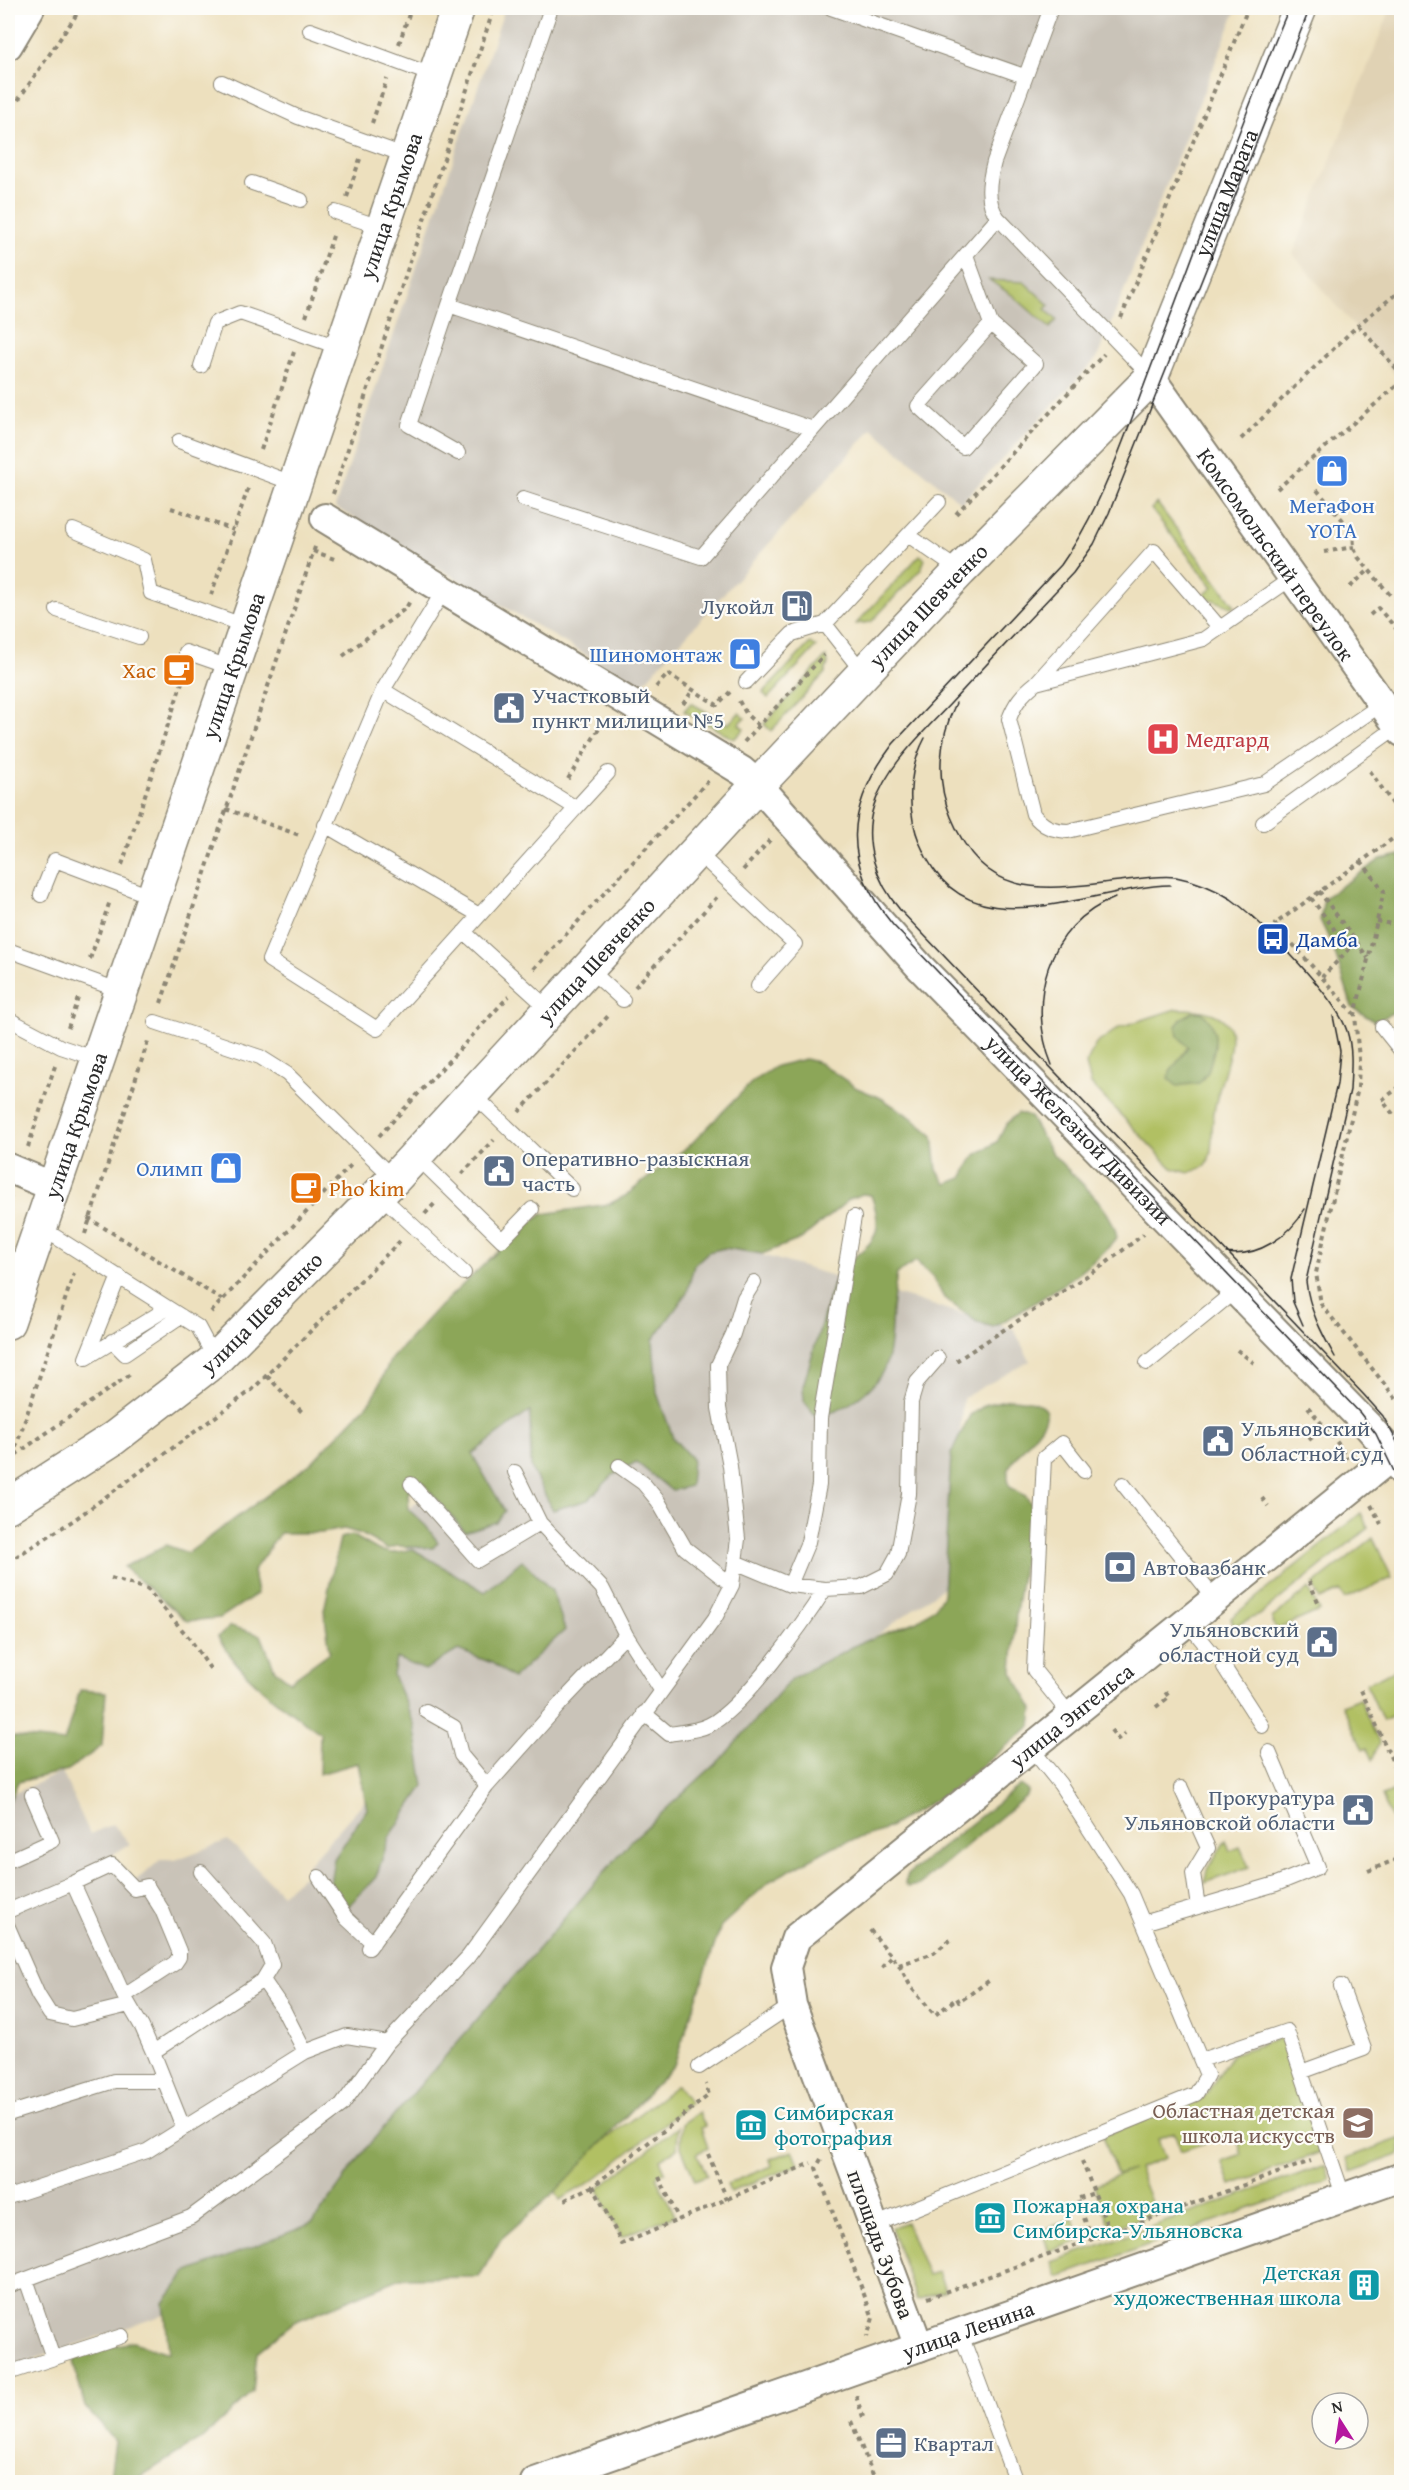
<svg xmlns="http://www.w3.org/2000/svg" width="1409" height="2490" font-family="'Gentium Book Plus',serif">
  <rect width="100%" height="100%" fill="#fdfcf7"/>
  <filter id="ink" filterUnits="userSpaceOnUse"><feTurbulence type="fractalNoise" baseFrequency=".0167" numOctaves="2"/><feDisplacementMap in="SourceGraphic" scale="12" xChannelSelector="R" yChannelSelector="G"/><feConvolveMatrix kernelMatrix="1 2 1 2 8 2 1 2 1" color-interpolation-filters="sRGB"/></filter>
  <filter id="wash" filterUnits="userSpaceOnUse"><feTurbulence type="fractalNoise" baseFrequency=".008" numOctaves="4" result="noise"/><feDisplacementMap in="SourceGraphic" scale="24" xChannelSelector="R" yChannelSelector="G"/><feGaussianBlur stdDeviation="1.35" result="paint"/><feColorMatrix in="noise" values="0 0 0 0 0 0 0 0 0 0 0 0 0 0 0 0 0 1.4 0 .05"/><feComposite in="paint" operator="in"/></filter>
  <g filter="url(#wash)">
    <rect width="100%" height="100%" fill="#ede0be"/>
    <path fill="#e0d2b4" d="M1391,8H1402L1401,382L1293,254Z"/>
    <path fill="#c9c3b8" d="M505,8H1237L1097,358L961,503L872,429L640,687L335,507Z
      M694,1235L1014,1329L1030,1361L963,1398L947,1585L838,1663L340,2255L8,2368V1796L62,1772L90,1834L113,1824L130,1844L112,1855L135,1881L162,1859L175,1860L228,1840L282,1894L309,1871L308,1864L406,1755L380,1676L421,1566L389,1527L532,1399L625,1370Z"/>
    <path fill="#b1c063" stroke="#6e7647" stroke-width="1.5" d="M989,280L1024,282L1049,305L1045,309L1057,320L1050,328L1012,295Z
      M1157,503L1235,606L1231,607L1203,596L1213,587L1151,509Z
      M920,555L925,559L921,569L871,622L856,624Z
      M810,643L816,647L768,698L763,693Z
      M826,657L828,663L825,673L771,731L764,724Z
      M691,703L728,724L739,713L745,718L739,724L744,729L734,739L684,711Z
      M1176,1009C1263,1008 1223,1057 1214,1112C1210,1131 1215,1149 1206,1166L1189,1173L1172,1168L1091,1084L1086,1064L1096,1044L1120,1027Z
      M1361,1513L1368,1528L1261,1614L1234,1626L1231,1618Z
      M1373,1538L1392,1578L1344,1599L1340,1591L1320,1600L1313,1585Z
      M1309,1589L1319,1611L1276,1630L1272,1618Z
      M1401,1667V1713L1383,1721L1366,1683Z
      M1359,1698L1379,1743L1372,1760L1367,1748L1363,1750L1342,1705Z
      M1398,1790L1401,1798V1841L1382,1796Z
      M1226,1840L1230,1851L1240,1847L1249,1867L1205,1883L1207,1869Z
      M1282,2038L1321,2152L1231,2185L1222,2161L1242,2154L1235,2132L1181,2151L1174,2132L1158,2139L1165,2158L1138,2168L1155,2213L1111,2229L1094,2185L1132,2170L1117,2175L1103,2136L1205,2096L1232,2054Z
      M677,2085L690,2103L594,2180L560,2200L551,2181Z
      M699,2112L705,2126L701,2128L708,2148L697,2153L707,2175L695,2180L681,2147L682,2124Z
      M678,2127L677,2149L660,2159L665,2172L656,2177L675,2215L621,2237L598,2189Z
      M1401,2138V2154L1351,2172L1346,2158Z
      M793,2151L798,2165L730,2192L727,2184L772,2166L770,2159Z
      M1325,2165L1330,2180L1058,2277L1052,2262Z
      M1073,2218L1081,2240L1049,2252L1042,2231Z
      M906,2222L928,2275L938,2272L945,2290L917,2300L891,2228Z"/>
    <path fill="#8ca659" stroke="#5c6842" stroke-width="1.5" d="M1401,855V1005L1400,1009L1375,1022L1352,1007L1333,947L1320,920L1324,898L1381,859Z
      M1193,1012H1202L1211,1023L1215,1035V1047L1208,1072L1199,1083L1177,1086L1169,1079L1170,1072L1188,1047L1178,1036L1176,1026L1182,1018Z
      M805,1059L820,1063L857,1088L881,1098L912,1118L933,1136L937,1170L946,1184L962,1178L974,1156L997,1142L1007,1123L1018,1113L1030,1117C1037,1129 1044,1142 1052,1153C1073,1178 1112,1204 1117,1238C1087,1273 1033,1305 993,1327L977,1322L944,1298L933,1278L916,1261L897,1274C895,1286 893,1299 892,1311C889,1352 893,1375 854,1401C841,1410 831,1414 815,1415L804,1401L803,1386L833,1284C854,1241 892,1253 871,1195L862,1194L850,1199L801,1239L762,1254L725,1248L708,1252L694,1265L687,1293L653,1340L657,1393L673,1438L692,1459L690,1486L672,1491L636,1462L613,1475L588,1500L553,1510L531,1468L530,1411L472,1454L505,1511L496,1522L465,1532L423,1483L408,1493L409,1510L426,1526L438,1542L433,1548L397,1546L387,1549L361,1534L344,1529L321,1533H280L253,1571L257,1594L220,1618L187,1621L124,1567L166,1545L188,1553L311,1463L373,1398L391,1359L433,1313L518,1232L543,1214L609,1204L625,1196L691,1144L752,1082L776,1066Z
      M1010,1399C1091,1402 1012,1446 1008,1473C1007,1477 1009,1483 1010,1487L1026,1496L1032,1505L1016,1614L1012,1672L1033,1709L1031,1726L951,1791L882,1831L836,1845L770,1881L721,1926L674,2065L557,2190L501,2239L479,2277L401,2278L294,2322L257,2352L253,2392L204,2437L132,2482H122L110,2477L115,2441L85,2407L73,2361L90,2350L133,2342L169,2353L164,2303L186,2273L313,2223L367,2147L631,1841L724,1756L792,1678L860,1643L917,1621L935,1607L943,1595L951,1454L970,1415L987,1404Z
      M352,1535L378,1550L392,1553L413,1549L485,1592L522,1560L552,1591L565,1630L513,1678L492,1663L458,1650L425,1670L396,1658L393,1675L414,1724L424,1786L389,1838L376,1877L340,1915L328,1896L334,1859L367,1809L358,1763L319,1774L320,1733C280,1704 243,1680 218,1637L231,1626L261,1635L275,1670L290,1681L330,1652L324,1610L340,1538Z
      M80,1690L106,1692L102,1746L68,1770L18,1782L8,1804V1736L64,1742Z
      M1020,1785L1028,1791L1025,1797L919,1885L908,1887L905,1883L908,1874Z"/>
  </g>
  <g filter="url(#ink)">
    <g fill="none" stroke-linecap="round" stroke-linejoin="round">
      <g stroke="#8c8674" stroke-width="16">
        <path id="lane" d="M831,8L1024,76
          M1051,8L994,162C989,181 985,201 998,218L1150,376
          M310,30L435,76
          M222,82L298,117L407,156
          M252,183L301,200
          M335,212L383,228
          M966,255L991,324L1036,364L963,447L918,406L991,324
          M449,305L551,8
          M201,366L215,323L240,313L341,348
          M179,441L295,484
          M458,453L409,425L449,305L813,429
          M523,499L701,557L998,218
          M73,530L144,560L151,593L246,626
          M908,535L939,502
          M1292,578L1204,639L1036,683C1022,694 1015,703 1009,719L1033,814C1043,827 1052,830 1068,831L1264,784L1382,704
          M57,610L139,637
          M825,624L864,674
          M186,652L232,668
          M746,682L792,634L825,624L908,535L960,571
          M1036,683L1154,551L1220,628
          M383,690L576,808L377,1029L269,960Z
          M383,690L444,590
          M576,808L608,773
          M1263,823L1398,726
          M325,825L479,915
          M696,851L795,944L758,986
          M41,895L55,860L153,897
          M464,932L551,1011
          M8,950L121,991
          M589,969L623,1000
          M8,1019L61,1047L97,1059
          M155,1022L260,1057L287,1074L394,1179
          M1382,1027L1402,1052
          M473,1094L572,1189
          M415,1155L502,1240L532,1209
          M379,1194L464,1273
          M40,1227L198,1327L215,1359
          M119,1276L86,1358L168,1308
          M112,1341L125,1354L181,1316
          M1147,1363L1235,1291
          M619,1466L643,1483L658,1501L685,1548L732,1585
          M515,1472L540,1523L602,1588L626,1635L661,1690
          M411,1484L478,1560L540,1523
          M1123,1484L1215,1599
          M735,1562L790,1585L825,1589L861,1587L887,1574L898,1554L909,1494L911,1402L917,1382L938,1358
          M790,1585L808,1542L819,1485L820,1418L854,1217
          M1187,1622L1213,1654
          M1224,1667L1262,1726
          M644,1713L669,1734C682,1732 697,1731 709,1725C743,1708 804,1622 825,1589
          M1071,1716L1034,1670L1044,1458L1062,1443L1084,1471
          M487,1786L560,1704L626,1635
          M1181,1788L1208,1848L1193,1873L1198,1907
          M8,1861L52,1841L32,1795
          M319,1877L346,1918L373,1943
          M73,1883L112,1865L135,1889L147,1886L162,1910L179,1951V1957L175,1963L124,1996
          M8,1911L73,1883L124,1996L142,2027L153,2052L263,1980L272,1965L264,1943L201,1872
          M1143,1923L1276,1884L1318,1867L1269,1752
          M8,1927L38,1995L50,2014L72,2019L129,2005
          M369,1948L487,1786L461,1755L454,1727L426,1711
          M263,1980L283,2009L305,2052
          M153,2052L183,2127
          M1201,2060L1287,2031L1344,2198
          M699,2067L792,2005
          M1301,2072L1364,2049L1341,1986
          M8,2114L114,2081H164
          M8,2197L147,2151L305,2052L347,2036L387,2043L468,1957L715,1618L732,1585L738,1539L730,1466L719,1408L718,1365L733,1334L744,1298L754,1282
          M874,2225L1196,2094L1207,2075L1131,1894L1060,1784L1031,1748
          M26,2279L53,2358
          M8,2286L191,2217L342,2105L387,2043
          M960,2332L1016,2482
          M8,2373L122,2336"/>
      </g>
      <g stroke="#8c8674" stroke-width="32">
        <g id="street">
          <path d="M8,45L30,8"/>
          <path id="s1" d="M1151,378L1402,732"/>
          <path id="s2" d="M325,518L742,771L758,785L920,967L1367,1425L1393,1455L1402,1471"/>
          <path d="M8,1168L54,1187"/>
          <path id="s3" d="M919,2347L792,2005L786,1967L796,1938L1402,1448"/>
          <path id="s4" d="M535,2482L1402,2177"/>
        </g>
      </g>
      <g stroke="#8c8674" stroke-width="36">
        <g id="secondary">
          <path id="s5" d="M8,1322L458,8"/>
          <path id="s6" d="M8,1506L114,1438L215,1360L394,1179L740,804L960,571L1151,378L1300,8"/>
        </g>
      </g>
      <path stroke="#8c8674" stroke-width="4" stroke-dasharray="4.5 4.5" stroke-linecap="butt" d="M399,44L411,8
        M8,115L81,8
        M372,123L387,79
        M347,197L360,159
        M306,317L334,233
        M1121,318L1248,8
        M1358,325L1402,375
        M1241,439L1358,325L1402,289
        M261,450L294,352
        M1277,489L1402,381
        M1317,490L1353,532L1354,547L1358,557L1391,596
        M333,494L494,8
        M171,508L234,530
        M956,514L1104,354
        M313,551L337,560
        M1324,552L1354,547
        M1350,587L1369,570
        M211,595L249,486
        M1370,615L1378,608L1402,635
        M343,656L406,608L410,601
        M656,687L668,674L717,705L730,692
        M739,701L747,715L759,726
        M683,704L693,690
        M744,742L824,655
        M1370,771L1402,817
        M568,779L605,719
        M226,809L302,836
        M1361,861L1384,891L1355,1015L1359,1059L1358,1088L1316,1273L1321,1304L1397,1400
        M122,865L185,673
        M743,870L770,840
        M1319,891L1368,958
        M1311,898L1349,949L1322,977
        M1376,921L1402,926
        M90,959L110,901
        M534,969L708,781
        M635,987L717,897
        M161,1003L316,544
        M1355,1015L1275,924L1402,832
        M68,1028L79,995
        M519,1112L610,1014
        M1393,1114L1382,1100L1402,1085
        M379,1136L509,996
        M28,1147L55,1066
        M462,1174L494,1140
        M8,1206L11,1197
        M425,1214L437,1201
        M88,1218L223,1300
        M85,1234L149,1038
        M211,1312L353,1163
        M1237,1350L1254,1363
        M956,1361L1105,1264L1144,1234
        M267,1376L302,1412
        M1308,1407L1340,1446L1347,1459
        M1309,1440L1324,1427
        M13,1456L74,1273
        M8,1460L132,1373
        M1262,1498L1268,1506
        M1371,1505L1381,1524
        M8,1562L74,1520L252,1390L400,1241
        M111,1578L147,1589L190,1639L211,1670
        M1309,1581L1319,1604
        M1361,1690L1397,1772
        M1156,1707L1169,1697L1163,1689
        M1111,1730L1118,1739L1125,1733
        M1402,1770L1397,1772L1402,1781
        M1368,1871L1402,1857
        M870,1930L899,1965L934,1953L951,1939
        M899,1965L911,1987L935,2015L957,1998L959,2002L990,1980
        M882,1967L892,1957
        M708,2154L727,2199
        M821,2159L816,2168L873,2318L867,2337
        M1082,2161L1110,2233
        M659,2177L679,2220
        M593,2186L622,2244L811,2163
        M565,2200L593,2186L709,2095L706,2084
        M1092,2239L1077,2199L1094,2193
        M928,2298L1311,2161
        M856,2396L863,2417
        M851,2421L876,2482"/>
      <use href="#lane" stroke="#fff" stroke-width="14"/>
      <use href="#street" stroke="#fff" stroke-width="28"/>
      <use href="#secondary" stroke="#fff" stroke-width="33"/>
      <path stroke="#2b2b2b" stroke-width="1.5" d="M1289,8C1239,125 1197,248 1151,367C1125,435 1103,506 1061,565L893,744C845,807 841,863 893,925L1360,1413L1376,1434L1402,1488
        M1310,8L1109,513L1094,544L1073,573C1032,616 991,659 951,703C923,733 887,765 874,805C862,842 876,882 901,911L1364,1395L1383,1416L1402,1451
        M956,703C939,738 935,780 951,817C987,905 1049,889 1127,880C1142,878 1161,875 1176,877C1196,881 1214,888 1231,899C1261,921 1336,997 1347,1031C1353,1050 1351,1070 1350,1090L1306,1281C1309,1309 1321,1332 1335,1357
        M925,738C908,770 906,810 920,844C965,956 1086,887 1170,885
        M1052,1065C1026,1002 1047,924 1115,898
        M1226,1253C1257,1258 1290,1236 1305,1209
        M1303,1325L1293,1302L1291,1279L1337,1084L1340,1051L1333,1016"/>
    </g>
  </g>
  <defs>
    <g id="shop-square" transform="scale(1.725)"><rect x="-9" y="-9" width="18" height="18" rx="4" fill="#3f7fe0" stroke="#fdfcf7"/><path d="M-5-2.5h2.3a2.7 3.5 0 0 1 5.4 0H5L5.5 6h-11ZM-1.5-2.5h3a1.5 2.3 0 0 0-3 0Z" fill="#fff"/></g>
    <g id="fuel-square" transform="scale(1.725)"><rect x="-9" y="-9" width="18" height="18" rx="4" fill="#5c6f8a" stroke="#fdfcf7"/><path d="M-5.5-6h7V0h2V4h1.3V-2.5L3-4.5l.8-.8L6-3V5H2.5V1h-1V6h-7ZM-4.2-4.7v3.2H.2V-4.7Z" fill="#fff"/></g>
    <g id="cafe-square" transform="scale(1.725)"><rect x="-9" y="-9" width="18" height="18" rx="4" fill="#e8710a" stroke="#fdfcf7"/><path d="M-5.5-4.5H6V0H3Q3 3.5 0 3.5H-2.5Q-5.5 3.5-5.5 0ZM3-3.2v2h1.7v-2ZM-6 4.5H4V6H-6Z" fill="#fff"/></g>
    <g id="civic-square" transform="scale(1.725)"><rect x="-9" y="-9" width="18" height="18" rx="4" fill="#5c6f8a" stroke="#fdfcf7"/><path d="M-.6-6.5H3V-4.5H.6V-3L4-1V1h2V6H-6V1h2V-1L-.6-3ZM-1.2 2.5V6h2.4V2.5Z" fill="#fff"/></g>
    <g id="hospital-square" transform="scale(1.725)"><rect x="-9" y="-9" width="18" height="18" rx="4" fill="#e0444e" stroke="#fdfcf7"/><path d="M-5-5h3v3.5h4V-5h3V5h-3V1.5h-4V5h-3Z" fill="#fff"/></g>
    <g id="bus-square" transform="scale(1.725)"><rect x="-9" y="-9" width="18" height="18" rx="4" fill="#1a4fb4" stroke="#fdfcf7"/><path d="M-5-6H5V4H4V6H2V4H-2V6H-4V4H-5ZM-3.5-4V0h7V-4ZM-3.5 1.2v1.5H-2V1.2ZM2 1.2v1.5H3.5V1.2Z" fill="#fff"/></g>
    <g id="bank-square" transform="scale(1.725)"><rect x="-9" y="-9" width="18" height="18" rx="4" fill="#5c6f8a" stroke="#fdfcf7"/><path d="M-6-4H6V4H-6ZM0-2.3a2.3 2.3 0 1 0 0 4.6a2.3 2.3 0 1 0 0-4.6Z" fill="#fff"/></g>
    <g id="school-square" transform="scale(1.725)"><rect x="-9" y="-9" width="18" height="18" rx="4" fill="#8d6e63" stroke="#fdfcf7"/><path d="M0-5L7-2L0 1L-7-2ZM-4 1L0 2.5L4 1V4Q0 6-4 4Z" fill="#fff"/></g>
    <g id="museum-square" transform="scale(1.725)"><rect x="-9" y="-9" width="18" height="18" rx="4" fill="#0f9aa8" stroke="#fdfcf7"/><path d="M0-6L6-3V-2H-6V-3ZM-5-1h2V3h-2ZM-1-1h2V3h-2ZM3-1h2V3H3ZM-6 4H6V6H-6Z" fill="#fff"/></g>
    <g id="building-square" transform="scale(1.725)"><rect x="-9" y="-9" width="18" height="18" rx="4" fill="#0f9aa8" stroke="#fdfcf7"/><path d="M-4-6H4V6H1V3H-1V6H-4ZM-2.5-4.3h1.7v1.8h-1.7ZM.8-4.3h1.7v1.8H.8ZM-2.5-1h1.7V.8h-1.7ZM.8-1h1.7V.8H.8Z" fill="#fff"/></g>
    <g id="office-square" transform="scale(1.725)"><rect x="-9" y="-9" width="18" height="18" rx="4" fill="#5c6f8a" stroke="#fdfcf7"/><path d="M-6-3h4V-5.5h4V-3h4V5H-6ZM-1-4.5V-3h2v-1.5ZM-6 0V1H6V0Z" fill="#fff"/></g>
  </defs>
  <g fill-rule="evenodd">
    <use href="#shop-square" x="1332" y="471"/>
    <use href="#fuel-square" x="797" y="606"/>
    <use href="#shop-square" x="745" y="654"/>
    <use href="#cafe-square" x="179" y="670"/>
    <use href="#civic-square" x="509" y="708"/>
    <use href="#hospital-square" x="1163" y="739"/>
    <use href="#bus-square" x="1273" y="939"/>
    <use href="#shop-square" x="226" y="1168"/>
    <use href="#civic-square" x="499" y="1171"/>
    <use href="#cafe-square" x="306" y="1188"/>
    <use href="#civic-square" x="1218" y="1441"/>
    <use href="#bank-square" x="1120" y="1567"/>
    <use href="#civic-square" x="1322" y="1642"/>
    <use href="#civic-square" x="1358" y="1810"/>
    <use href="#school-square" x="1358" y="2123"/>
    <use href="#museum-square" x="751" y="2125"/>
    <use href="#museum-square" x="990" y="2218"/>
    <use href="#building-square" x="1364" y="2285"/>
    <use href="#office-square" x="891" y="2443"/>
  </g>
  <g text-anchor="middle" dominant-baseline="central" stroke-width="4.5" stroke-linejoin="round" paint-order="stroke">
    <g font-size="22" fill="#2b2b2b" stroke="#fdfcf7">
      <text stroke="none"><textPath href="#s6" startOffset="1810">улица Марата</textPath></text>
      <text stroke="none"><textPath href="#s5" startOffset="1180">улица Крымова</textPath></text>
      <text stroke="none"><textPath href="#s1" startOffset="216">Комсомольский переулок</textPath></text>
      <text stroke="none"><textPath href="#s6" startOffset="1292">улица Шевченко</textPath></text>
      <text stroke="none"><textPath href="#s5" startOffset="694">улица Крымова</textPath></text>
      <text stroke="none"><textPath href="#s6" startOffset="806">улица Шевченко</textPath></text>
      <text stroke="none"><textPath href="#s5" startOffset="208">улица Крымова</textPath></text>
      <text stroke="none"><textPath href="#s2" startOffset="980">улица Железной Дивизии</textPath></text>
      <text stroke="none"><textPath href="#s6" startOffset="320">улица Шевченко</textPath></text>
      <text stroke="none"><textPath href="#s3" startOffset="788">улица Энгельса</textPath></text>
      <text transform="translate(881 2244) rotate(70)">площадь Зубова</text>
      <text stroke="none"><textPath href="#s4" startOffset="459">улица Ленина</textPath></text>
    </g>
    <g font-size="22" fill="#366cbe" stroke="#fdfcf7" text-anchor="end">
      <text x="1332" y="505" text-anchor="middle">МегаФон<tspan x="1332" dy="25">YOTA</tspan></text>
      <text x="722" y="654">Шиномонтаж</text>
      <text x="203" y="1168">Олимп</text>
    </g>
    <g font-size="22" fill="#4e5e75" stroke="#fdfcf7" text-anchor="start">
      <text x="774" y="606" text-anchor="end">Лукойл</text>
      <text x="532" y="695">Участковый<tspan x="532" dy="25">пункт милиции №5</tspan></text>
      <text x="522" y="1158">Оперативно-разыскная<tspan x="522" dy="25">часть</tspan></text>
      <text x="1241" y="1428">Ульяновский<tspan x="1241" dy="25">Областной суд</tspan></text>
      <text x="1143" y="1567">Автовазбанк</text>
      <text x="1299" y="1629" text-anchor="end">Ульяновский<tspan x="1299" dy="25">областной суд</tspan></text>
      <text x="1335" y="1797" text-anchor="end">Прокуратура<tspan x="1335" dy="25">Ульяновской области</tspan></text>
      <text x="914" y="2443">Квартал</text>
    </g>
    <g font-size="22" fill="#c56008" stroke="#fdfcf7" text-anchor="end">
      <text x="156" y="670">Хас</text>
      <text x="329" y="1188" text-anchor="start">Pho kim</text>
    </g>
    <g font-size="22" fill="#be3a42" stroke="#fdfcf7" text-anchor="start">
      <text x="1186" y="739">Медгард</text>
    </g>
    <g font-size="22" fill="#164399" stroke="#fdfcf7" text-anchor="start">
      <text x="1296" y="939">Дамба</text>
    </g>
    <g font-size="22" fill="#785e54" stroke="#fdfcf7" text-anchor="end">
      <text x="1335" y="2110">Областная детская<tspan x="1335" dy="25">школа искусств</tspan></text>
    </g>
    <g font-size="22" fill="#0d838f" stroke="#fdfcf7" text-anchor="start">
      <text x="774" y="2112">Симбирская<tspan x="774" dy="25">фотография</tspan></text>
      <text x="1013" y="2205">Пожарная охрана<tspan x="1013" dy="25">Симбирска-Ульяновска</tspan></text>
      <text x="1341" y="2272" text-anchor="end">Детская<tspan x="1341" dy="25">художественная школа</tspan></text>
    </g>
  </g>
  <rect width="1409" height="2490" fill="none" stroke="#fdfcf7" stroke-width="30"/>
  <g transform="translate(1340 2421) rotate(348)"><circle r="28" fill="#fdfcf7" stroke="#a9a8a5" stroke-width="1.5"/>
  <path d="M0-4.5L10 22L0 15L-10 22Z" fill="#b5179e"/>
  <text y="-9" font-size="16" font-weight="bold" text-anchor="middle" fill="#2b2b2b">N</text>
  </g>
</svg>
